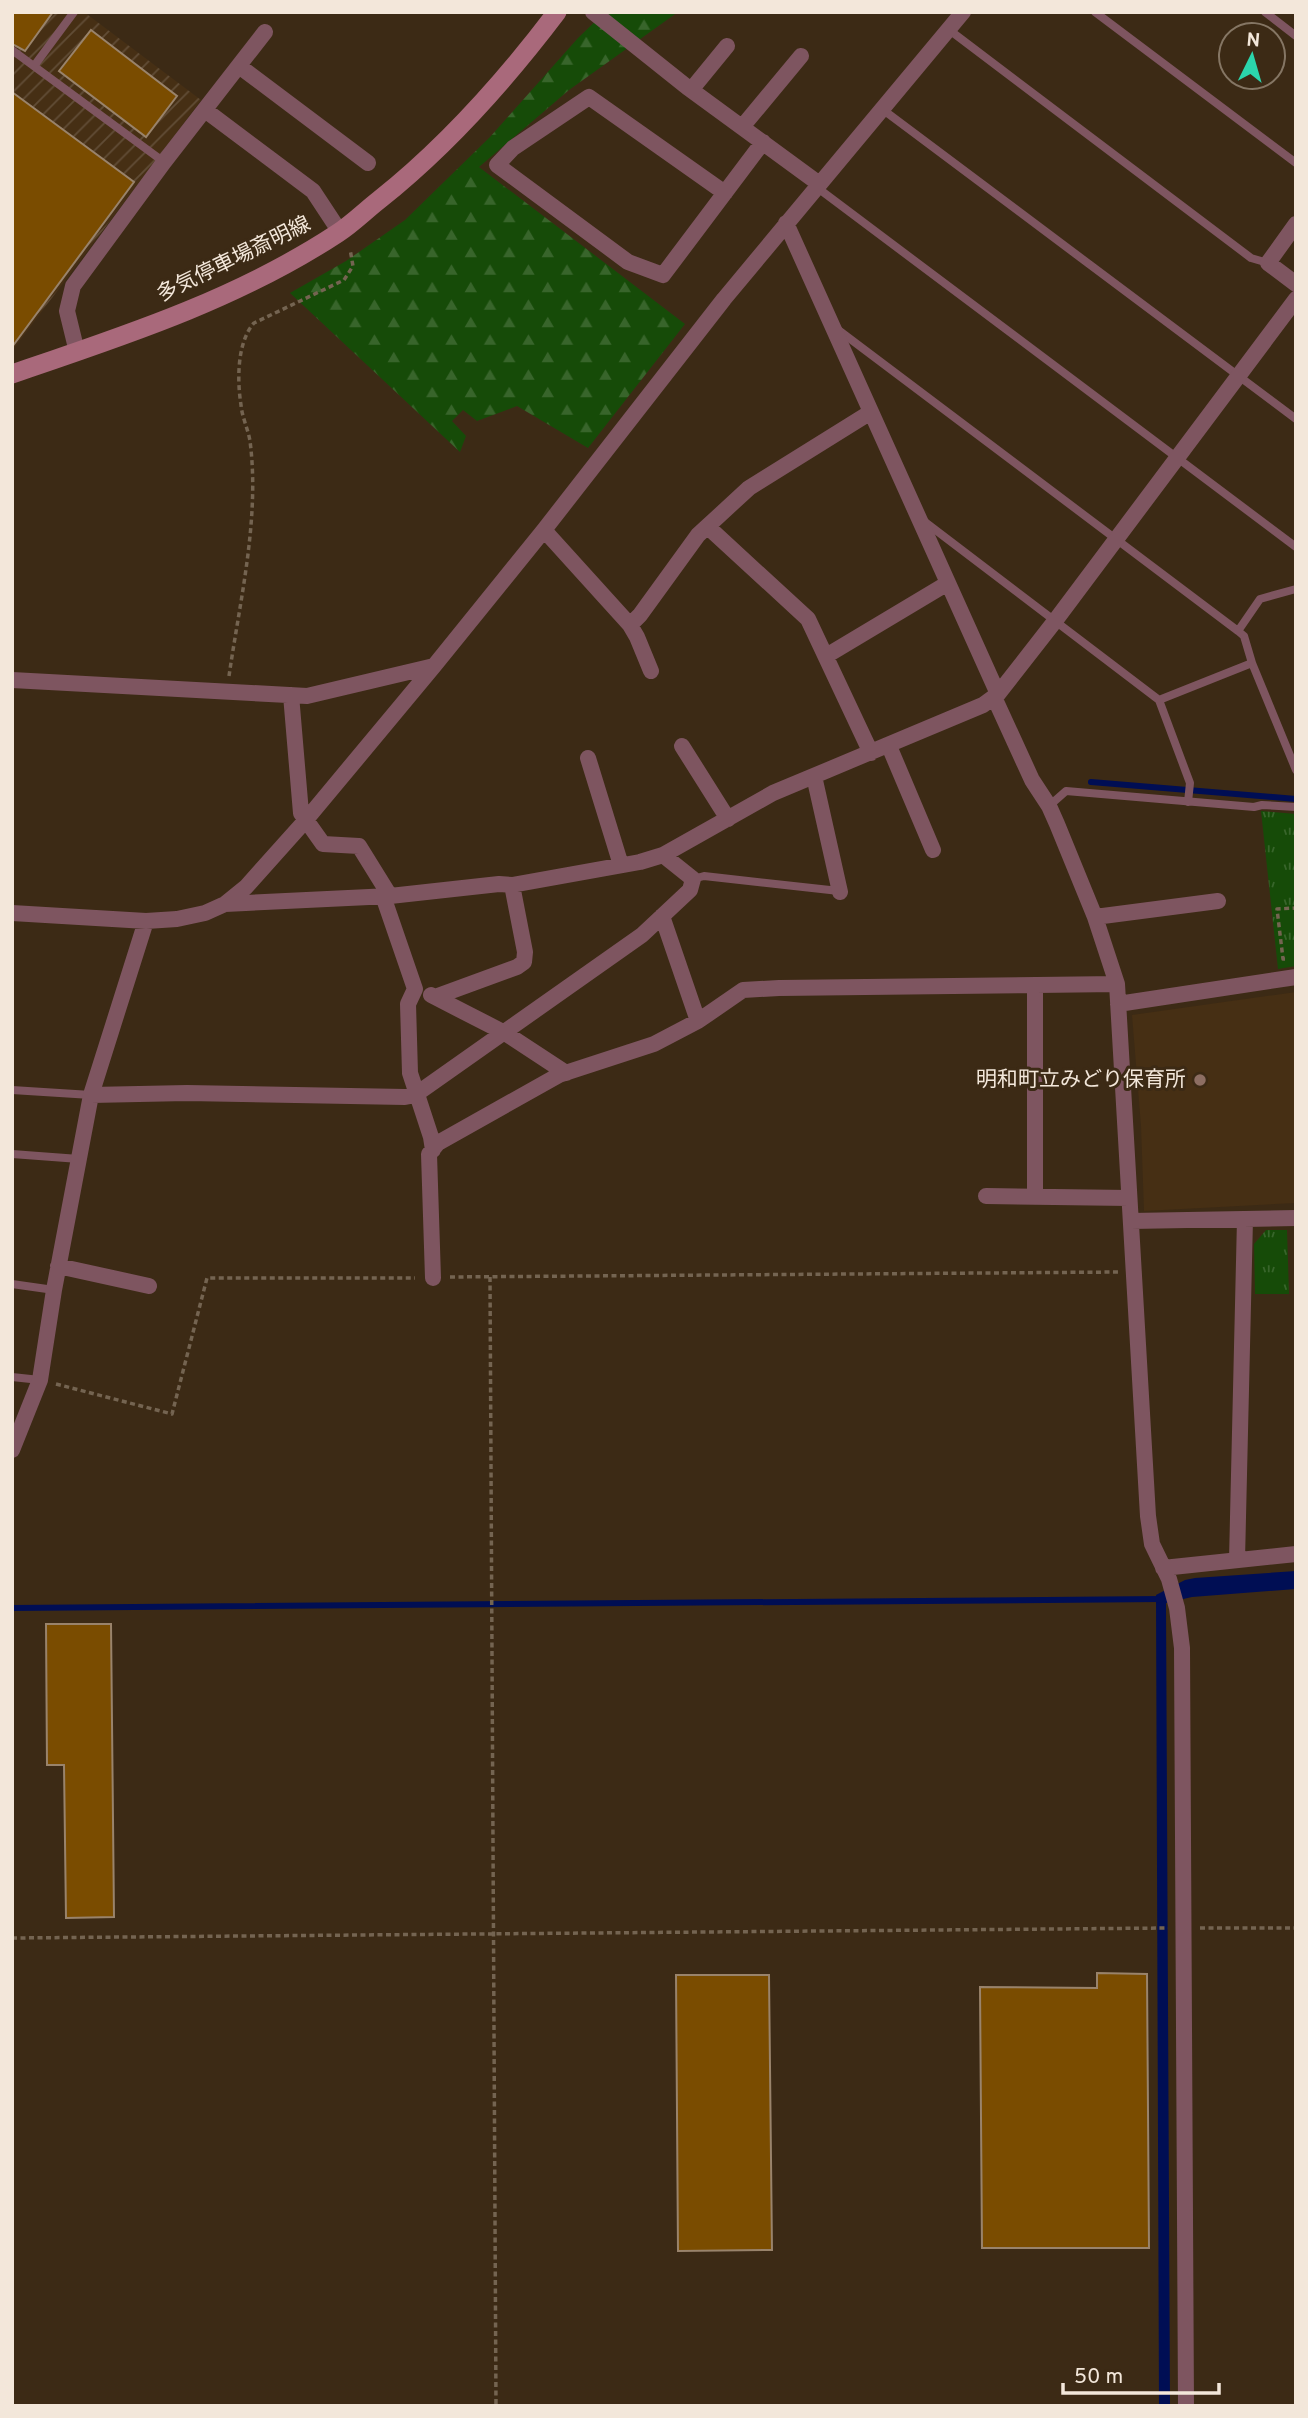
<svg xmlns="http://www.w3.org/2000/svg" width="1308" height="2418" font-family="Overpass,'Noto Sans JP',sans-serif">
  <defs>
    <pattern id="industrial-furrows" width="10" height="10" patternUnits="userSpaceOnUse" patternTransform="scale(1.75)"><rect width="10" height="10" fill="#462f14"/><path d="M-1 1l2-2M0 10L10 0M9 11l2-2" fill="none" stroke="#614d36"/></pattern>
    <pattern id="grass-tufts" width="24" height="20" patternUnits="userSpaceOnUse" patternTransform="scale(1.75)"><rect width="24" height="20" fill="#164b08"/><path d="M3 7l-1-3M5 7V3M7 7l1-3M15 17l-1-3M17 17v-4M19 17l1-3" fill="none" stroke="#38652b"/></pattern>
    <pattern id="forest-firs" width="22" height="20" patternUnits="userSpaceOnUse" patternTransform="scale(1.75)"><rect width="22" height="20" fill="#164b08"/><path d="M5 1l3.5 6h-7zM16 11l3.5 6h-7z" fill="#38652b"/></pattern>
  </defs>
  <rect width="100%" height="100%" fill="#3c2a15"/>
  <path fill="#462f14" d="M1296,992V1203L1144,1211L1141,1126L1132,1015Z"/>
  <path fill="url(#industrial-furrows)" d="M12,12H84L201,100L12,351Z"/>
  <path fill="url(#grass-tufts)" d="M1261,811L1296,814V966L1278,969Z
    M1266,1230H1287L1289,1294H1255L1254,1244Z"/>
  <path fill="url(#forest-firs)" d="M605,12H678L569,90L479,167L685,324L588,448L517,406L477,421L463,410L452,421L466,436L460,452L290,293L346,261L405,220L490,137L578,38Z"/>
  <path fill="#000e54" d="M1296,1571V1589L1192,1597L1166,1603L1170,2406H1159L1156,1595L1185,1580L1195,1578Z"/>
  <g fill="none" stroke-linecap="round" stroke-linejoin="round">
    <path stroke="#000e54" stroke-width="6" d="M1091,782L1296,799
      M12,1608L1162,1599"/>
  </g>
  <path fill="#7a4c00" stroke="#99836b" stroke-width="2" d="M12,12H53L25,51L12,44Z
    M91,30L177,96L146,137L59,71Z
    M12,92L134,182L12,347Z
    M46,1624H111L114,1917L66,1918L64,1765H47Z
    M1097,1973L1147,1974L1149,2248H982L980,1987L1097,1988Z
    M676,1975H769L772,2250L678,2251Z"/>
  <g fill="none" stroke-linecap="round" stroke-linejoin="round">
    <path stroke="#746451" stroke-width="3.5" stroke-dasharray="5 3.5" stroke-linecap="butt" d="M229,676C240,600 260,518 250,441C248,429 242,417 241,405C237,380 237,342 254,323L344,280L353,266L350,249
      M1285,959H1283L1277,909L1296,908
      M450,1277L1118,1272
      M490,1277L496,2406
      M56,1384L172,1414L207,1278H415
      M1200,1928H1296
      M12,1938L1168,1928"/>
    <path stroke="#7e5560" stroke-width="8" d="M1095,12L1296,163
      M1265,12L1296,36
      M948,29L1251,258L1268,263
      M12,50L164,162
      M34,66L74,12
      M882,109L1296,419
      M815,186L1296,547
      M837,329L1238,631
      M925,522L1159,700L1190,783L1188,802
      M1252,663L1296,770
      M1159,700L1252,663L1244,636L1238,631L1260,599L1296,589
      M1049,806L1066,791L1254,807L1262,805L1296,807
      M693,879L704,876L839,891
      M12,1090L91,1095
      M12,1154L79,1159
      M12,1284L54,1290
      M12,1377L40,1380"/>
    <path stroke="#7e5560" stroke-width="16" d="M593,12L687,87L818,183
      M239,66L368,163
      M691,90L727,46
      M205,110L313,191L340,232
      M742,127L801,56
      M725,193L589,97L513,148L497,165L628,262L663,275L763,142
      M786,223L998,694
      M1296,224L1268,263L1296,284
      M77,352L67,311L73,286L164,162L265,32
      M708,527L808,619L871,753
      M544,530L630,625L637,637L651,671
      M630,625L640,615L698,535L749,488L871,412
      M826,656L948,583
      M12,680L307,696L434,666
      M291,695L301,813L323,844L359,846L390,896
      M994,697L1032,780L1049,806L1057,824L1095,917L1117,984L1148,1516L1152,1544L1169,1579L1177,1608L1182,1648L1186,2406
      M682,746L728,819
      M889,746L933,850
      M588,758L621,865
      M814,776L840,892
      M383,896L415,989L408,1004L410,1073L431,1137L433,1150
      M225,904L390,896L499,884L512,885L640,862L663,855L773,793L983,705L998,694L1055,621L1296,299
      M12,913L146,921L177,919L205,913L225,904L246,887L305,821L434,666L544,530L724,299L963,12
      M662,916L698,1021
      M1095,917L1218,901
      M431,995L505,1033L566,1073
      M435,997L517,967L524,962L525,952L512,885
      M1118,1004L1296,977
      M91,1095L187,1093L405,1097L415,1095L642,935L690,890L693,879L663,855
      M986,1196L1129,1198
      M1035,1196V986
      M1131,1221L1296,1218
      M58,1266L149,1286
      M433,1278L429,1154L438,1143L559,1075L654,1044L698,1021L743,990L779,988L1117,984
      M12,1450L40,1380L54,1290L91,1095L146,921
      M1237,1560L1245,1219
      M1163,1568L1296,1554"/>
    <path stroke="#a9697b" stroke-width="19" d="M12,374C124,336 238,299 338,233C352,224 365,211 379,200C447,146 504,82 557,12"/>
  </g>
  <circle fill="#8d6e63" stroke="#3c2a15" stroke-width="2.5" cx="1200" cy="1080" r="7"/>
  <g text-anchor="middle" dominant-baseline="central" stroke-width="6" stroke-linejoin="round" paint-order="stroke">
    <g font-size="21" fill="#f3e7da" stroke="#3c2a15">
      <text transform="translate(234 260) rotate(-26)">多気停車場斎明線</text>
    </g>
    <g font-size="21" fill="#f3e7da" stroke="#3c2a15" text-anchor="end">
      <text x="1186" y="1080">明和町立みどり保育所</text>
    </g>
  </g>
  <rect width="1308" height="2418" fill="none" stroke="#f3e7da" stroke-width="28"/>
  <g transform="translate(1252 56) rotate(5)"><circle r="33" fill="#3c2a15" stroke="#857664" stroke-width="2"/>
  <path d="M0-5L12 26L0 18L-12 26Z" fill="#2bd5ac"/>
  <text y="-10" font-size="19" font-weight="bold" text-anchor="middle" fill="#f3e7da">N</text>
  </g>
  <path d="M1063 2383v10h156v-10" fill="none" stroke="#f3e7da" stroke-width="3.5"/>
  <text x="1074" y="2383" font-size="21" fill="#f3e7da" stroke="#3c2a15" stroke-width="5" paint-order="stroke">50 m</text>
</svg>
